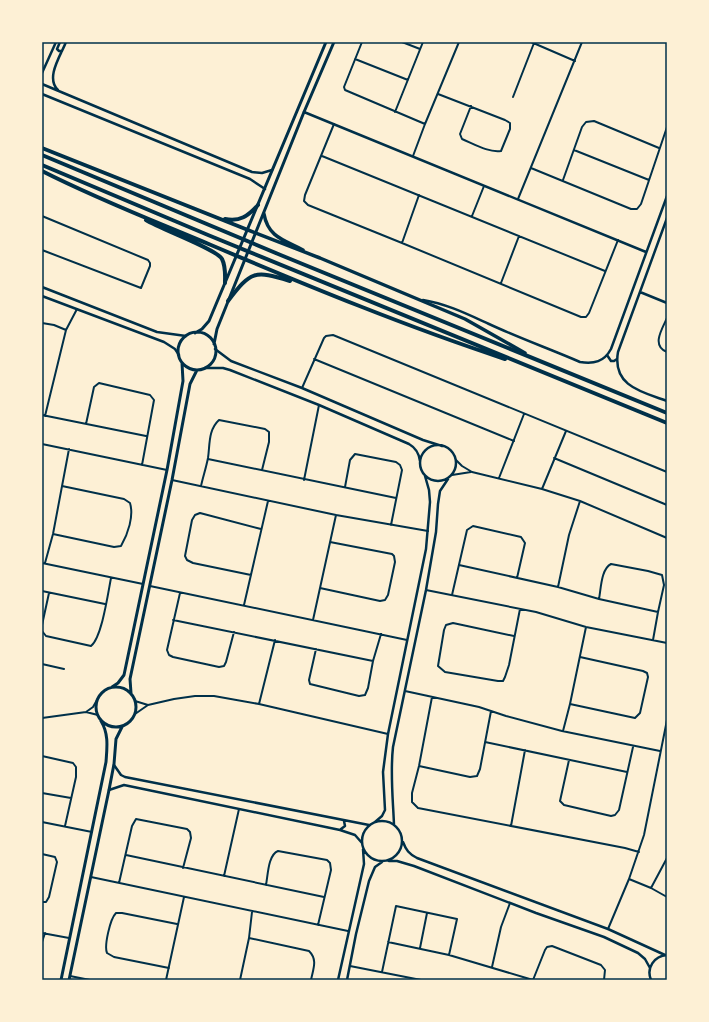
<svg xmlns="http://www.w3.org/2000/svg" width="709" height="1022" font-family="'DM Sans',sans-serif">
  <rect width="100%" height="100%" fill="#fdf0d5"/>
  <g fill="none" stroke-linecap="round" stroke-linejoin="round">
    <path stroke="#003049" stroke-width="2" d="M362,42L344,87L345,90L425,124
      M402,42L420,49
      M531,42L575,61
      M355,59L408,80
      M438,94L505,120L510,123V129L501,151C489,153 474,144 462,139L460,134L471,106
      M513,97L534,43
      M395,112L423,42
      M334,124L305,195L304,201L308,205L402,243L581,317H586L589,313L618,240
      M574,150L649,180
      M322,156L605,271
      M413,156L425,124L459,42
      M531,168L631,209H637L641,204L667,127
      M563,180L582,127L586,122L594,121L659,148
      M518,199L582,42
      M42,216L148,260L150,263V266L141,288L42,250
      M472,216L484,186
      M402,243L419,195
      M501,283L519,236
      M667,318C662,329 651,346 667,352
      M42,323L54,325L66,330
      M314,359L514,441
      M302,388L324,338L326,336L333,335L667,472
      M42,415L146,436
      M45,416L66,330L77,309
      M86,424L94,387L99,383L150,395L154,400L142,465
      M42,444L167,470
      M554,458L667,505
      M208,459L396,498
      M456,460L462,466L472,472L542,489L580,501L667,538
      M452,475L471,472
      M499,478L524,414
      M172,480L336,515L428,531
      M304,480L319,405
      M201,486C203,477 206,468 208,458C210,445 208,430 219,420L265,429L269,432V442L262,470
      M345,487L350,460L355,454L396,462L400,465L402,470L391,525
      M542,489L566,431
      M53,534L114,547L121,546C128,534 134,516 130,503L124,499L62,486
      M42,563L143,584
      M45,563L53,534L69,449
      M459,565L558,587L599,599L658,612
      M251,575L193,563L187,560L185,556L192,520L195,515L200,513L261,529
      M150,586L407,640
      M558,587L569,535L580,501
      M320,588L380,601L385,600L388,595L395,562L394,556L392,554L330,542
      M426,590L536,612L586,627L667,643
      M42,591L105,604
      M180,593L167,650L169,655L173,657L219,667L224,666L226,662L234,632
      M452,595L467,530L473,526L521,537L525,543L517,578
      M599,599C601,589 601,569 611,564L648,571L662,575L664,585L658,612L653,640
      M244,605L268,501
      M173,620L373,661
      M313,620L336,515
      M42,625L49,593
      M42,631L46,636L91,646C102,637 108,593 111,578
      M514,636L453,623L446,625L444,630L438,666L445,672L498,681H503L505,677L509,665L520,609
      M316,649L309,680L310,684L359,696L365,695L368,688L373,661L381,634
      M42,664L64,669
      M405,691L479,707L506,716L562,731L660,751
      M432,697L419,766L412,793V802L418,808L625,848L639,852
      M135,701L148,705
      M259,704L275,640
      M570,704L635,718L640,713L648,677L647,673L643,671L580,657
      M86,712L93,707L97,700
      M135,714L148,705L174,699L195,696H214L259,704L388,734
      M42,718L86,712L98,715
      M563,731L570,704L586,627
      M485,742L627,772
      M42,756L73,763L76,767V777L65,826
      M569,760L560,801L564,805L611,816L615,815L619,810L633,747
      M419,766L470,777L477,776L480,769L491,711
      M42,793L71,798
      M42,822L92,832
      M511,826L525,750
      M42,854L55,857L57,862L49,897L46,902H42
      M126,855L324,897
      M224,876L239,809
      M91,877L348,931
      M629,879L651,888L667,897
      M119,883L132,826L136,819L187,829L190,832L191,838L183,868
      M266,885C268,875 268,855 278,851L327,860L330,863L331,870L318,925
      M651,888L667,858
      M608,929L629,879L644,835L667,720
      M42,933L69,938
      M249,938L309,951C318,960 313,969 311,980
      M42,942L45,933
      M388,942L449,955L533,980
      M420,948L427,913
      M350,966L421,980
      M492,967L501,927L510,903
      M169,968L114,957L107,953C104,946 110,919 116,913H122L177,924
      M382,972L396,906L457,919L449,955
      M70,976L90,980
      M166,980L184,897
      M240,980L249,938L252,912
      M533,980L545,950L547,947L552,946L601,965L605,970L604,980"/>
    <path stroke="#003049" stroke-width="2.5" d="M60,42L57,49L59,51H62
      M42,73L56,42
      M42,84L252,172L262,173L272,170
      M58,90C45,78 61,55 66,42
      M42,94L250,179L265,189
      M304,112L646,252
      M667,218L618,352C612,386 642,392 667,401
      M42,287L157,332L186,336
      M640,292L667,303
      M42,296L164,342L175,349L179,355
      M423,300C447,304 467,314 489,324C519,338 550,349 580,362C594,364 604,362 611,349L667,196
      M215,349L231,361L302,388L423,440L442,446
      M607,355L611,361H614L617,359
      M205,368H223L230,370L319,405L409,444C416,448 419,453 420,461
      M420 463a18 18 0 1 1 36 0a18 18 0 1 1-36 0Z
      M114,765L121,775L125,777L369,825
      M109,790L124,785L340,830L355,835L362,843
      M362 841a20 20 0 1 1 40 0a20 20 0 1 1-40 0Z
      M375,822L382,816L385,810L383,772L388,734L426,549L430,502L429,490L425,476
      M394,825C393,799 390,773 393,747L426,590L436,532L438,504L440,491L448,479
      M341,829L345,826L344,821
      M403,842C406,850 409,854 417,858L608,929L665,955
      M389,861H397L414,866L536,913L604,937L638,953L645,959L650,968
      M338,980L364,864L363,849
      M347,980L356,934L369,881L375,867L382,862
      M651,980C646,968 654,956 667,955"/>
    <path stroke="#003049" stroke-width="3" d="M178 351a19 19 0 1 1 38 0a19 19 0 1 1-38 0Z
      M195,333L202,329L209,321L326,42
      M214,344L217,329L304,112L334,42
      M96 707a20 20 0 1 1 40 0a20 20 0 1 1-40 0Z
      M112,687L118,683L124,675L167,470L183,381L182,363
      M131,693L130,679L172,480L190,384L197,370
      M61,980L106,762C107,748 109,734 101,721
      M69,980L109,790L114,764L116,739L122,727"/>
    <path stroke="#003049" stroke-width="3.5" d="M264,214C268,237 284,240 303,250
      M248,230L320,258L465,319L525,353"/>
    <path stroke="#003049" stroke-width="4" d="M42,148L248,230
      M42,155L283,256L667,413
      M42,165L208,235L667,423
      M42,171C97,199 154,221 211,245C308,286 405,326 505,359
      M225,219C240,222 248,216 258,205
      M146,220C160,229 217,249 222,259C226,267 225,275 225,283
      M228,301C251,271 254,270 290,281"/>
  </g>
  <rect width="709" height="1022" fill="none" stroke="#fdf0d5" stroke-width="86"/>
  <rect x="43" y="43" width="623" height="936" fill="none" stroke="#003049" stroke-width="1.5"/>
</svg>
